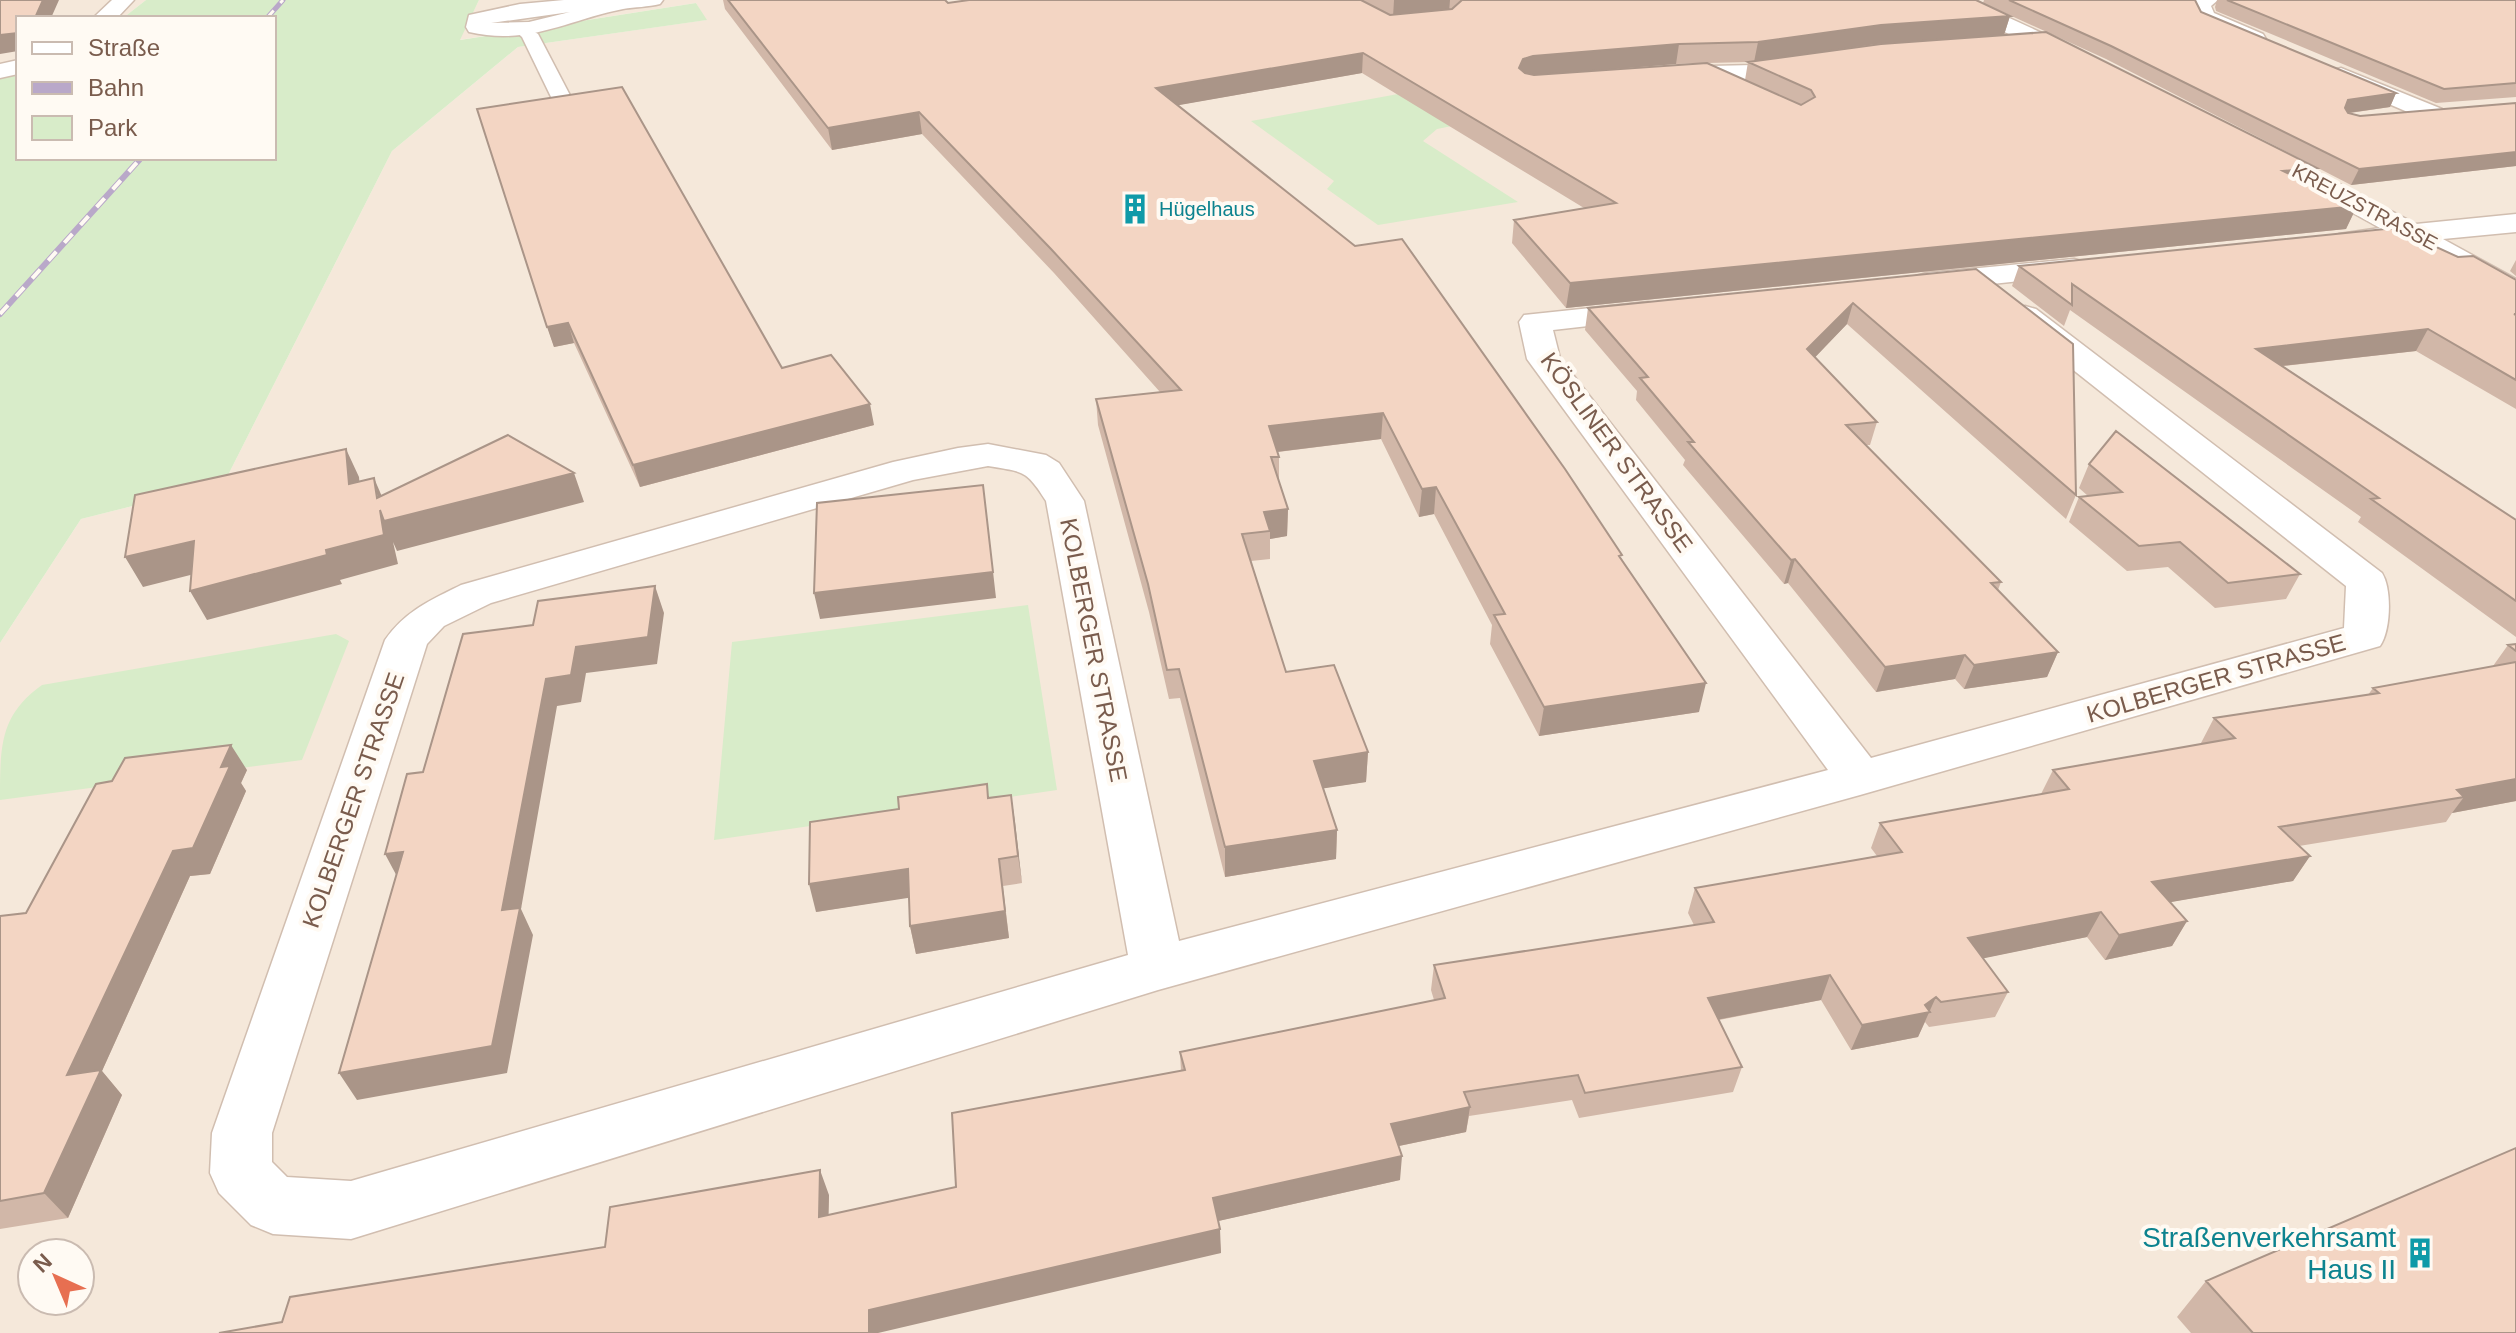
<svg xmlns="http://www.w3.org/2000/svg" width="2516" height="1333" font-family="Arial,sans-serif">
  <rect width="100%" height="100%" fill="#fdf6ec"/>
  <path fill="#f5e8da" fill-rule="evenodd" d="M0,0H146L123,18H18V72L0,77Z
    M479,0H2516V1333H0V643L81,519L224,483L392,151L518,47L706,20L696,3L459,40ZM32,1253H80V1301H32Z"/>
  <path fill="#d8ecc9" d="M146,0H479L460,40L696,3L707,20L518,47L392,151L224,483L81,519L0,643V77L18,72V158H274V18H123Z
    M1458,83L1512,114L1437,129L1423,141L1518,202L1378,225L1327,189L1334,181L1251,121Z
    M1028,605L1057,790L714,840L732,642Z
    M336,634L349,641L302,760L0,800C0,745 0,715 42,685Z"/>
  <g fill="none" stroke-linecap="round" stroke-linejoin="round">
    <g stroke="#d1beb0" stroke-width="3">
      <path id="lane" d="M523,25L538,34L574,103L571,107H557L554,103L522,37L514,30Z"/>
    </g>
    <g stroke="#d1beb0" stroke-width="3">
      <path id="street" d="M112,0H134L117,18H93Z
        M564,0H663L660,4C648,7 635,7 623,9C567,20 529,46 469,32L466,27L469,15L520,4ZM570,12L529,22L491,23Z
        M1943,0H1970L2090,55L2093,60L2090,65H2074L1946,4Z
        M2192,0H2218L2211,6L2214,13L2263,34L2266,39L2255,46L2247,44L2197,22L2190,4Z
        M1805,57L1813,59L1816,64L1813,69L1754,79L1667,81L1659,79L1655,74L1659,69L1667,67L1754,65Z
        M18,60V74L0,78V64Z
        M2341,68L2442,109L2445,114L2442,119H2424L2333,80L2329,75L2333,70Z
        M2261,143L2416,224L2516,214V232L2443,239L2516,279V300L2505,298L2407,243L2349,249L2339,246L2334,240L2339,234L2380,228L2252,157L2248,151L2252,145Z
        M2074,259L2085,262L2089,268L2085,274L1927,291L1916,288L1912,282L1916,276L1927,273Z
        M1648,302L1659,304L1664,311L1659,318L1553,330L1560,358L1871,758L2344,628L2346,586L2014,323L2009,316L2014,309L2025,306L2036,309L2382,573C2392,589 2391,630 2380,646L1860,795L1158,990L351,1239L273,1234L251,1225L219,1193L210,1173L212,1133L385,640C405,611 431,600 461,585L893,462L958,448L988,444L1046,455L1059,463L1084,501L1179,941L1828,770L1527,359L1519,322L1524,315ZM988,466C1023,472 1026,469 1046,501L1128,955L351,1181L287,1177L272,1162V1133L427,644L444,626L491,603L913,480Z"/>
    </g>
    <use href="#lane" fill="#fff" fill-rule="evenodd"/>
    <use href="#street" fill="#fff" fill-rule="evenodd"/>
    <g stroke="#b9a8c9" stroke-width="5">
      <path id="rail-far1" d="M267,18L283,0"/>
    </g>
    <g stroke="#b9a8c9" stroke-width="6">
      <path id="rail" d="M0,314L141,158"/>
    </g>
    <use href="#rail-far1" stroke="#fffaf3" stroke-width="3" stroke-dasharray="10" stroke-linecap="butt"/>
    <use href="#rail" stroke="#fffaf3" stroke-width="4" stroke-dasharray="12" stroke-linecap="butt"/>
  </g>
  <path fill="#d1b7a8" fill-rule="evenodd" d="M723,0H945L948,3L969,0H1976L2010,16L2004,35L1876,44L1807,54L2317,168L2310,184L2357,206L2346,229L1566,308L1512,243L1514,220L1584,208L1362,73L1178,105L1622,559L1699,712L1539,736L1490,644L1492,625L1434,514L1419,517L1381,439L1278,452L1279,457V482L1288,509L1287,536L1270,539V559L1251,561L1286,672L1368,752L1366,782L1323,788L1337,830L1336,859L1225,877L1180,698L1169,699L1149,612L1098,425L1096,399L1160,392L1054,273L922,134L832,150L725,9ZM1748,62L1745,80L1707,63ZM1704,63L1563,73L1676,64Z
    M1984,0H2195L2201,12L2396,93L2390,107L2350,113L2360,116L2516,103V166L2351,185L2106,59L1983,3Z
    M2217,0H2516V97L2436,103L2216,11L2215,7Z
    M477,109L782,368L874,425L640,487L574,343L554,347Z
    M2458,257L2516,280V409L2416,351L2283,366L2516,520V637L2358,522L2361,517L2070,310L2064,326L2012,286L2019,266Z
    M2516,260V276L2510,271Z
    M1976,269L2076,495L2066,519L1847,324L1815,357L1877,422L1870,445H1866L2001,582L1998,590L2058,652L2047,677L1964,689L1955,679L1876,692L1788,583L1784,584L1683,465L1685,460L1636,400L1637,391L1585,330L1588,308Z
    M2089,464L2300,574L2286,599L2215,608L2168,567L2127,571L2069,522L2079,497L2088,496L2079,488Z
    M2516,644V801L2452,813L2446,822L2299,846L2310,856L2293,881L2170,902L2187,921L2172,946L2105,960L2087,937L1983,958L2008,992L1995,1017L1929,1027L1925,1022L1918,1037L1851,1050L1821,1000L1719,1020L1742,1067L1733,1092L1579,1118L1572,1100L1469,1116L1466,1132L1399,1146L1400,1180L1218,1221L1221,1253L282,1322L829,1195L828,1215L956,1187L1181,1071L1180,1052L1434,1000L1431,990L1434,965L1694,925L1688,913L1695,888L1877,856L1871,848L1880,823L2041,794L2053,770L2202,744L2201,743L2214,718L2368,695L2373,688L2493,666L2508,645Z
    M247,770L241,783L246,791L210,874L190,876L102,1071L122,1095L68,1218L0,1229V916L26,913L112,781Z
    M1011,795L1022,883L1003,886L1009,938L916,954L910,926L909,897L816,912L989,798Z
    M2206,1281L2516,1333H2191L2177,1317Z"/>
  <path fill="#aa9588" d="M43,0H59L51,18H35Z
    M1394,0H1450L1449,12L1393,17Z
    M2010,16L2004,35L1876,44L1754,62L1758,42L1881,25Z
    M18,33V51L0,54V35Z
    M1679,44L1676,64L1531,76L1521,79L1519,68L1523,59L1533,56Z
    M1363,53L1362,73L1157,109L1156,88Z
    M2396,93L2390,107L2341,114L2348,100Z
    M919,112L922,134L832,150L828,128Z
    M2516,152V166L2351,185L2359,169Z
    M2317,168L2307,190L2283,171Z
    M2357,206L2346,229L1566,308L1570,283Z
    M1853,303L1847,324L1802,371L1807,349Z
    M568,323L574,343L554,347L547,327Z
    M2428,329L2416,351L2246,370L2256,349Z
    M870,404L874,425L640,487L633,465Z
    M1383,413L1381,439L1268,453L1269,426Z
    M346,449L359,477L362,512L349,484Z
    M574,473L584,502L397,551L393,542L398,564L340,580L342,584L207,620L190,591L326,550L380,510L374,478L386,506Z
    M1436,487L1434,514L1419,517L1422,489Z
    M1288,509L1287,536L1270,539V531L1264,512Z
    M986,510L996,598L820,619L814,593Z
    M194,541L210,570L143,587L125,557Z
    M1795,559L1788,583L1784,584L1791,560Z
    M655,586L664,613L657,664L586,673L581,702L557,706L521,909L533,935L507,1073L357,1100L339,1073L502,910L546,679L576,647Z
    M2058,652L2047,677L1964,689L1974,665Z
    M1965,655L1955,679L1876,692L1885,667Z
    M1706,683L1699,712L1539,736L1544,707Z
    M231,745L247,770L241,783L246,791L210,874L190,876L102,1071L122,1095L68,1218L44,1193L67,1075L173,851L221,767Z
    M1368,752L1366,782L1313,790L1314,761Z
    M2516,779V801L2452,813L2464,797L2457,790Z
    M1011,795L1015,822L1022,883L1018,856Z
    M1337,830L1336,859L1225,877V847Z
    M403,852L400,882L385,854Z
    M2310,856L2293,881L2137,908L2152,882Z
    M999,859L1009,938L916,954L910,926Z
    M908,869L914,897L816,912L809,884Z
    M2101,912L2087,937L1956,964L1968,938Z
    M2187,921L2172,946L2105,960L2119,935Z
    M1830,975L1821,1000L1700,1023L1708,998Z
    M1936,997L1918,1037L1851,1050L1862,1025L1925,1005Z
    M1470,1107L1466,1132L1389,1148L1391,1124Z
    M1402,1156L1400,1180L1214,1222L1213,1198Z
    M820,1170L829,1195L828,1242L819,1217Z
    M1220,1229L1221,1253L878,1333H869V1310Z"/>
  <path fill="#f3d5c3" stroke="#aa9588" stroke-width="2" d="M0,0H43L35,18H18V33L0,35Z
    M728,0H945L948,3L969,0H1361L1390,15L1452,9L1462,0H1976L2010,16L1881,25L1758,42L1679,44L1533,56L1523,59L1519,68L1525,73L1534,75L1707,63L1801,105L1815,97L1811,90L1748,62L1881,44L2046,32L2317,168L2283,171L2357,206L1570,283L1514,220L1616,203L1363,53L1156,88L1355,246L1402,239L1565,469L1622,555L1619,556L1706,683L1544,707L1494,615L1505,614L1436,487L1422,489L1383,413L1269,426L1279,457H1271L1288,509L1264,512L1270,531L1242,534L1286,672L1334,665L1368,752L1314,761L1337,830L1225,847L1179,669L1167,670L1148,584L1096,399L1181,390L1051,249L919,112L828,128Z
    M2009,0H2195L2201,12L2396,93L2348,100L2345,108L2348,113L2360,116L2516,103V152L2359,169L2111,46Z
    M2227,0H2516V83L2444,89Z
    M622,87L782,368L831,355L870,404L633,465L568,323L547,327L477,109Z
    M2395,228L2458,257L2473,256L2516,280V314H2514L2516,315V380L2428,329L2256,349L2516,520V601L2371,499L2379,498L2072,284V305L2019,266Z
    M1976,269L2073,344L2076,495L1853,303L1807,349L1877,422L1846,425L2001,582L1991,583L2058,652L1974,665L1965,655L1885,667L1795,559L1791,560L1688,442H1694L1640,378L1648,377L1588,308Z
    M2116,431L2300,574L2228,583L2180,542L2139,546L2079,497L2122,492L2089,464Z
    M508,435L574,473L384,521L380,510L384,535L326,550L327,555L190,591L194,541L125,557L135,495L346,449L349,484L374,478L377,498Z
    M983,485L993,572L814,593L817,503Z
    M655,586L648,637L576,647L571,675L546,679L502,910L520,908L492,1046L339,1073L403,852L385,854L407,774L423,772L463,634L533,625L538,601Z
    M2516,644V651L2508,645Z
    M2516,662V779L2457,790L2464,797L2279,827L2310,856L2152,882L2187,921L2119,935L2101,912L1968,938L2008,992L1941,1002L1936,997L1925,1005L1930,1012L1862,1025L1830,975L1708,998L1742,1067L1585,1093L1578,1075L1464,1092L1470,1107L1391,1124L1402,1156L1213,1198L1220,1229L869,1310V1333H219L282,1322L290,1297L605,1247L610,1207L820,1170L819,1217L956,1187L952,1113L1185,1070L1180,1052L1445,998L1434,965L1714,922L1695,888L1902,852L1880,823L2069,789L2053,770L2235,738L2214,718L2379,693L2373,688Z
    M231,745L221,767L230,766L193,848L173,851L67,1075L101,1070L44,1193L0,1201V916L26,913L96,784L112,781L125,758Z
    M987,784L988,798L1011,795L1018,856L999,859L1005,911L910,926L908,869L809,884L810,822L899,809L898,797Z
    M2516,1148V1333H2253L2206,1281Z"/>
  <defs>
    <g id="building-bare" transform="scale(2.4)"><path d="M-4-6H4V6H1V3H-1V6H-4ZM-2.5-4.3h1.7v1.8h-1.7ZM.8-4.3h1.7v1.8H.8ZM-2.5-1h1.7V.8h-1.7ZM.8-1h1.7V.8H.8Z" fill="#0f9aa8" stroke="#fffaf3" stroke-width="2.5" paint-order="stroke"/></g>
  </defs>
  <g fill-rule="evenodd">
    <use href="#building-bare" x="1135" y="209"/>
    <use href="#building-bare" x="2420" y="1253"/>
  </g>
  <g text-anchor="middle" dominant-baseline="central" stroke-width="8" stroke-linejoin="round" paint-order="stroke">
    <g font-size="20" fill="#7a5c4d" stroke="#fffaf3">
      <text transform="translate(2365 207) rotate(28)">KREUZSTRASSE</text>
    </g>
    <g font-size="20" fill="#0d838f" stroke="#fffaf3" text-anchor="start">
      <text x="1159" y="209">Hügelhaus</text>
    </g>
    <g font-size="24" fill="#7a5c4d" stroke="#fffaf3">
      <text transform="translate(1617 452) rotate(54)">KÖSLINER STRASSE</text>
      <text transform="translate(1094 650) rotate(79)">KOLBERGER STRASSE</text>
      <text transform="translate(2216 678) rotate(-16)">KOLBERGER STRASSE</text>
      <text transform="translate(353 800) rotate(-71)">KOLBERGER STRASSE</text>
    </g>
    <g font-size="28" fill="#0d838f" stroke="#fffaf3" text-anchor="end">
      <text x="2396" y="1237">Straßenverkehrsamt<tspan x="2396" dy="32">Haus II</tspan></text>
    </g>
  </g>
  <rect x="16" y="16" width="260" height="144" fill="#fffaf3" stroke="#cabbb1" stroke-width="2"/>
  <rect x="32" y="42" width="40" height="12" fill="#ffffff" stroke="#cabbb1" stroke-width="2"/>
  <text x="88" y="56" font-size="24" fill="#7a5c4d">Straße</text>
  <rect x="32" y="82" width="40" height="12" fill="#b9a8c9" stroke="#cabbb1" stroke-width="2"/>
  <text x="88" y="96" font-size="24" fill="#7a5c4d">Bahn</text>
  <rect x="32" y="116" width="40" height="24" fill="#d8ecc9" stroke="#cabbb1" stroke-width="2"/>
  <text x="88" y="136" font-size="24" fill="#7a5c4d">Park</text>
  <g transform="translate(56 1277) rotate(316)"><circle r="38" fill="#fffaf3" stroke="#cabbb1" stroke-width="2"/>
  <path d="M0-6L14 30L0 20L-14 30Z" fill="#e76f51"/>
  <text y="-12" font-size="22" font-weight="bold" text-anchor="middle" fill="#7a5c4d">N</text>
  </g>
</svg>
